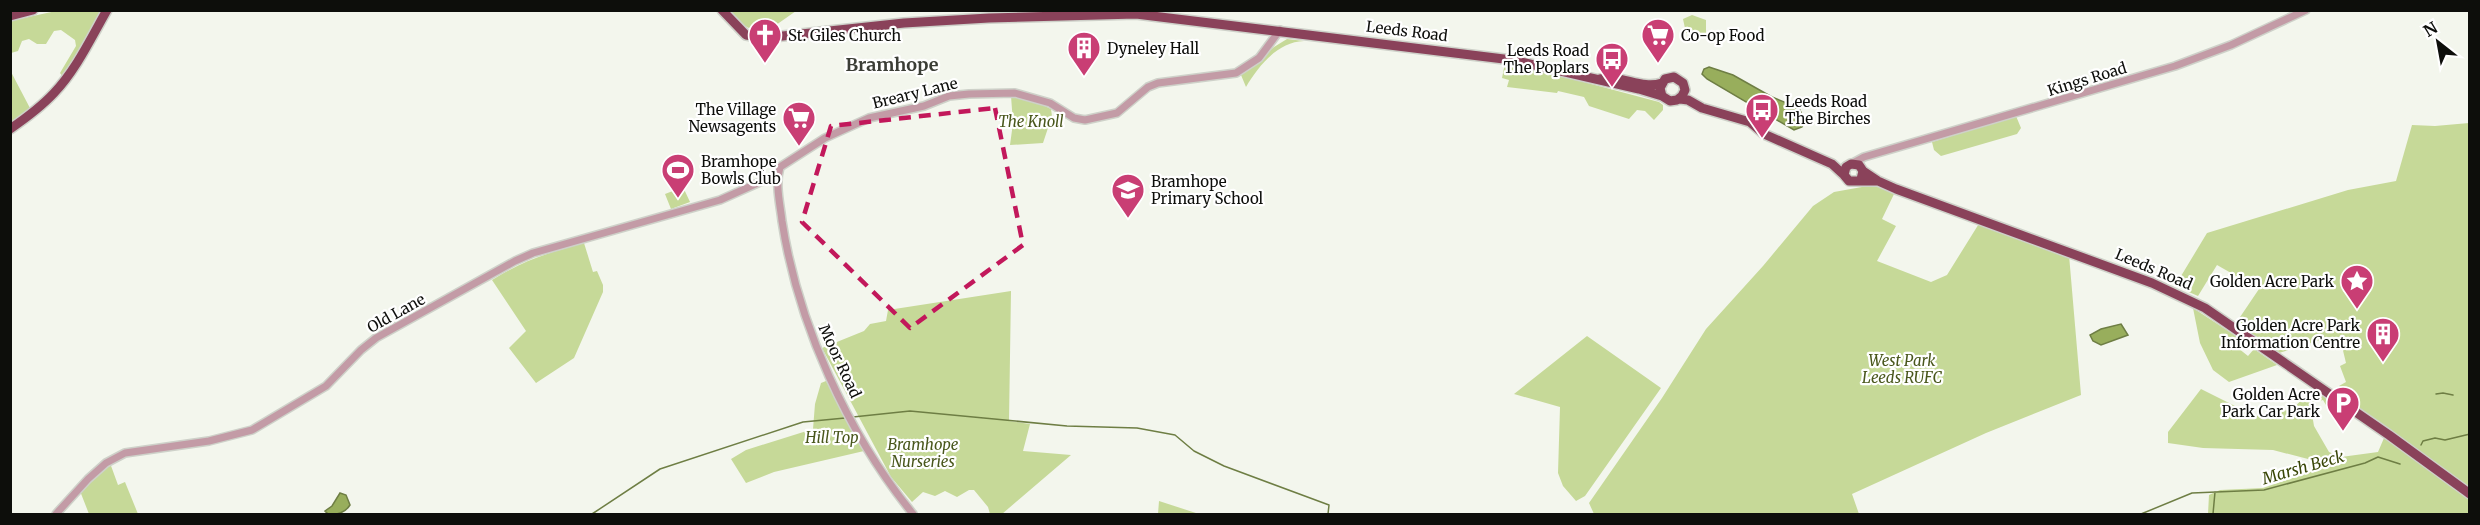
<svg xmlns="http://www.w3.org/2000/svg" width="2480" height="525" font-family="Merriweather,serif">
  <rect width="100%" height="100%" fill="#f3f6ed"/>
  <path fill="#c6d998" d="M732,10L796,11L776,25L777,30C753,32 748,31 731,13Z
    M56,11H101L63,77L60,73L76,46L75,40L61,30L54,31L46,44H37L29,39L22,41L18,51L11,53L10,21Z
    M1692,15L1706,20V34L1686,33L1683,19Z
    M1287,39L1304,41C1278,42 1259,65 1246,87L1241,75L1274,47Z
    M1505,63L1531,68L1659,102L1663,105V110L1654,120L1645,111L1637,110L1629,119L1589,106L1584,97L1558,91L1557,93L1507,87L1509,80L1502,78Z
    M10,70L31,110L10,125Z
    M1011,96L1033,100L1051,109L1052,116L1043,143L1010,145L1013,123Z
    M2016,116L2021,128L2017,134L1941,156L1934,150L1932,142Z
    M2469,123V489L2344,399L2347,396L2339,386L2346,382L2340,366L2346,363L2340,338L2332,340L2330,337L2279,353L2236,323L2259,289L2217,265L2198,296L2175,286L2207,233L2348,190L2396,181L2412,125L2435,126Z
    M1873,185L1895,192L1882,219L1896,226L1877,261L1931,282L1947,275L1980,222L2069,255L2081,395L1986,433L1852,494L1859,514H1594L1589,503L1662,398L1706,329L1763,266L1813,206L1834,192Z
    M683,187L690,202L671,209L665,194Z
    M584,243L593,272L597,271L603,285V292L574,358L536,383L509,348L526,331L492,280C524,260 548,253 584,243Z
    M1011,291L1009,421L1030,424L1023,451L1071,455L1002,514H990L988,507L974,490H969L957,497L945,491L935,496L923,492L912,502L891,477L822,348L864,331L870,324L886,321L888,310Z
    M2193,308L2242,340L2238,348L2248,356L2254,349L2277,365L2229,382L2213,370L2200,343Z
    M1587,336L1661,388L1585,496L1576,501L1563,486L1558,473L1560,407L1514,394Z
    M826,381L864,451L774,472L746,483L731,459L746,450L813,429L815,404L821,383Z
    M2312,388L2333,403L2326,405L2323,400L2315,402L2311,408L2314,426L2329,452L2341,457L2378,452L2384,438L2469,498V514H2208L2209,495L2220,490L2263,488L2331,465L2273,450L2203,448L2168,443V432L2201,389L2255,416L2293,409Z
    M110,463L118,485L125,482L138,514H89L80,491Z
    M1159,501L1199,514H1158Z"/>
  <path fill="#98ae5c" stroke="#6e7e44" stroke-width="1.5" d="M1709,67L1733,75L1772,97L1799,108L1805,121L1802,127L1794,130L1707,79L1702,74L1704,69Z
    M2121,324L2128,335L2101,345L2093,341L2090,335L2101,329Z
    M340,493L346,495L350,505C345,513 337,515 328,514L325,511L332,506Z"/>
  <g fill="none" stroke-linecap="round" stroke-linejoin="round">
    <path stroke="#6e7e44" stroke-width="1.5" d="M2436,394L2443,393L2453,395
      M853,417L910,411L1067,426L1137,428L1175,435L1194,451L1224,466L1329,505L1328,514
      M2421,445L2423,441L2435,438L2445,440L2470,434
      M592,514L660,469L803,422L845,418
      M2141,514L2192,493L2264,490L2365,463L2378,457L2400,464
      M2213,514L2215,492"/>
    <g stroke="#ced1c9" stroke-width="10">
      <path id="tertiary" d="M1851,164L1864,157L2175,66L2231,45L2306,10
        M56,514L88,479L106,463L125,453L209,441L252,430L326,386L361,350L376,338L515,261L533,253L720,200L778,174
        M913,514C848,434 798,325 782,221C780,203 775,185 780,167L825,138L869,118L924,106L949,96L969,94L1015,93L1050,103L1074,118L1085,120L1117,113L1148,87L1158,83L1236,73L1259,58L1280,30"/>
    </g>
    <g stroke="#ced1c9" stroke-width="12">
      <path id="trunk" d="M722,10L746,35L764,38L904,23L989,18L1136,14L1512,60L1639,89L1662,96L1670,101L1677,100L1682,96L1685,90L1683,83L1674,77L1665,79L1660,88L1662,96
        M10,16L33,10
        M1600,79C1621,74 1641,90 1662,83
        M1680,99L1688,100L1702,108L1750,122L1764,134L1832,164L1844,175
        M10,129C26,118 41,107 54,93C76,70 91,38 107,10
        M1863,171L1878,181L1896,189L2152,283L2205,308L2389,435L2470,494
        M1861,179L1863,171L1859,165L1851,164L1846,167L1844,175L1849,181H1876"/>
    </g>
    <use href="#tertiary" stroke="#c39ba6" stroke-width="7"/>
    <use href="#trunk" stroke="#8a425a" stroke-width="9"/>
  </g>
  <path fill="none" stroke="#c2185b" stroke-width="4.5" stroke-dasharray="12 8" stroke-linejoin="round" d="M995,108L1023,245L910,328L802,222L831,126Z"/>
  <defs>
    <g id="church-pin" transform="scale(1.725)"><path d="M0 17L-7.5 6A9.5 9.5 0 1 1 7.5 6Z" fill="#c93e74" stroke="#fff"/><path d="M-1.2-6h2.4v3.5h3.3v2.4h-3.3V6h-2.4V-.1h-3.3v-2.4h3.3Z" fill="#fff"/></g>
    <g id="supermarket-pin" transform="scale(1.725)"><path d="M0 17L-7.5 6A9.5 9.5 0 1 1 7.5 6Z" fill="#c93e74" stroke="#fff"/><path d="M-6-5.5h2.5l.6 2H6L4.5 2H-2.5L-4.4-4H-6ZM-1.5 3.2a1.3 1.3 0 1 0 .1 0ZM3 3.2a1.3 1.3 0 1 0 .1 0Z" fill="#fff"/></g>
    <g id="building-pin" transform="scale(1.725)"><path d="M0 17L-7.5 6A9.5 9.5 0 1 1 7.5 6Z" fill="#c93e74" stroke="#fff"/><path d="M-4-6H4V6H1V3H-1V6H-4ZM-2.5-4.3h1.7v1.8h-1.7ZM.8-4.3h1.7v1.8H.8ZM-2.5-1h1.7V.8h-1.7ZM.8-1h1.7V.8H.8Z" fill="#fff"/></g>
    <g id="bus-pin" transform="scale(1.725)"><path d="M0 17L-7.5 6A9.5 9.5 0 1 1 7.5 6Z" fill="#c93e74" stroke="#fff"/><path d="M-5-6H5V4H4V6H2V4H-2V6H-4V4H-5ZM-3.5-4V0h7V-4ZM-3.5 1.2v1.5H-2V1.2ZM2 1.2v1.5H3.5V1.2Z" fill="#fff"/></g>
    <g id="stadium-pin" transform="scale(1.725)"><path d="M0 17L-7.5 6A9.5 9.5 0 1 1 7.5 6Z" fill="#c93e74" stroke="#fff"/><path d="M0-5a6.5 5 0 1 0 0 10a6.5 5 0 1 0 0-10ZM-3.5-1.8h7v3.6h-7Z" fill="#fff"/></g>
    <g id="school-pin" transform="scale(1.725)"><path d="M0 17L-7.5 6A9.5 9.5 0 1 1 7.5 6Z" fill="#c93e74" stroke="#fff"/><path d="M0-5L7-2L0 1L-7-2ZM-4 1L0 2.5L4 1V4Q0 6-4 4Z" fill="#fff"/></g>
    <g id="sight-pin" transform="scale(1.725)"><path d="M0 17L-7.5 6A9.5 9.5 0 1 1 7.5 6Z" fill="#c93e74" stroke="#fff"/><path d="M0-6L1.8-2.2L6-1.7L2.9 1.2L3.7 5.4L0 3.3L-3.7 5.4L-2.9 1.2L-6-1.7L-1.8-2.2Z" fill="#fff"/></g>
    <g id="parking-pin" transform="scale(1.725)"><path d="M0 17L-7.5 6A9.5 9.5 0 1 1 7.5 6Z" fill="#c93e74" stroke="#fff"/><path d="M-3.5-5.5H1a3.5 3.5 0 0 1 0 7H-1V5.5H-3.5ZM-1-3.4V-.6H.8a1.4 1.4 0 0 0 0-2.8Z" fill="#fff"/></g>
  </defs>
  <g fill-rule="evenodd">
    <use href="#church-pin" x="765" y="35"/>
    <use href="#supermarket-pin" x="1658" y="35"/>
    <use href="#building-pin" x="1084" y="48"/>
    <use href="#bus-pin" x="1612" y="59"/>
    <use href="#bus-pin" x="1762" y="110"/>
    <use href="#supermarket-pin" x="799" y="118"/>
    <use href="#stadium-pin" x="678" y="170"/>
    <use href="#school-pin" x="1128" y="190"/>
    <use href="#sight-pin" x="2357" y="281"/>
    <use href="#building-pin" x="2383" y="334"/>
    <use href="#parking-pin" x="2343" y="403"/>
  </g>
  <g text-anchor="middle" dominant-baseline="central" stroke-width="4.5" stroke-linejoin="round" paint-order="stroke">
    <g font-size="15" fill="#0d0e0b" stroke="#fff">
      <text transform="translate(1407 31) rotate(7)">Leeds Road</text>
      <text transform="translate(2087 79) rotate(-17)">Kings Road</text>
      <text transform="translate(915 93) rotate(-14)">Breary Lane</text>
      <text transform="translate(2154 269) rotate(23)">Leeds Road</text>
      <text transform="translate(396 313) rotate(-29)">Old Lane</text>
      <text transform="translate(840 361) rotate(65)">Moor Road</text>
    </g>
    <g font-size="15" fill="#0d0e0b" stroke="#fff" text-anchor="start">
      <text x="788" y="35">St. Giles Church</text>
      <text x="1681" y="35">Co-op Food</text>
      <text x="1107" y="48">Dyneley Hall</text>
      <text x="1589" y="50" text-anchor="end">Leeds Road<tspan x="1589" dy="17">The Poplars</tspan></text>
      <text x="1785" y="101">Leeds Road<tspan x="1785" dy="17">The Birches</tspan></text>
      <text x="776" y="109" text-anchor="end">The Village<tspan x="776" dy="17">Newsagents</tspan></text>
      <text x="701" y="161">Bramhope<tspan x="701" dy="17">Bowls Club</tspan></text>
      <text x="1151" y="181">Bramhope<tspan x="1151" dy="17">Primary School</tspan></text>
      <text x="2334" y="281" text-anchor="end">Golden Acre Park</text>
      <text x="2360" y="325" text-anchor="end">Golden Acre Park<tspan x="2360" dy="17">Information Centre</tspan></text>
      <text x="2320" y="394" text-anchor="end">Golden Acre<tspan x="2320" dy="17">Park Car Park</tspan></text>
    </g>
    <g font-size="15" font-style="italic" fill="#49571c" stroke="#fff">
      <text x="1031" y="121">The Knoll</text>
      <text x="1902" y="360">West Park<tspan x="1902" dy="17">Leeds RUFC</tspan></text>
      <text x="832" y="437">Hill Top</text>
      <text x="923" y="444">Bramhope<tspan x="923" dy="17">Nurseries</tspan></text>
    </g>
    <g font-size="16" font-style="italic" fill="#394607" stroke="#fff">
      <text transform="translate(2303 467) rotate(-16)">Marsh Beck</text>
    </g>
    <g font-size="18" font-weight="bold" fill="#3b3d36" stroke="#fff">
      <text x="892" y="64">Bramhope</text>
    </g>
  </g>
  <rect width="2480" height="525" fill="none" stroke="#0d0e0b" stroke-width="24"/>
  <g transform="translate(2438 42) rotate(329)" stroke="#ffffff" stroke-width="4.5" paint-order="stroke">
  <path d="M0-4.5L10 22L0 15L-10 22Z" fill="#0d0e0b"/>
  <text y="-9" font-size="16" font-weight="bold" text-anchor="middle" fill="#0d0e0b">N</text>
  </g>
</svg>
